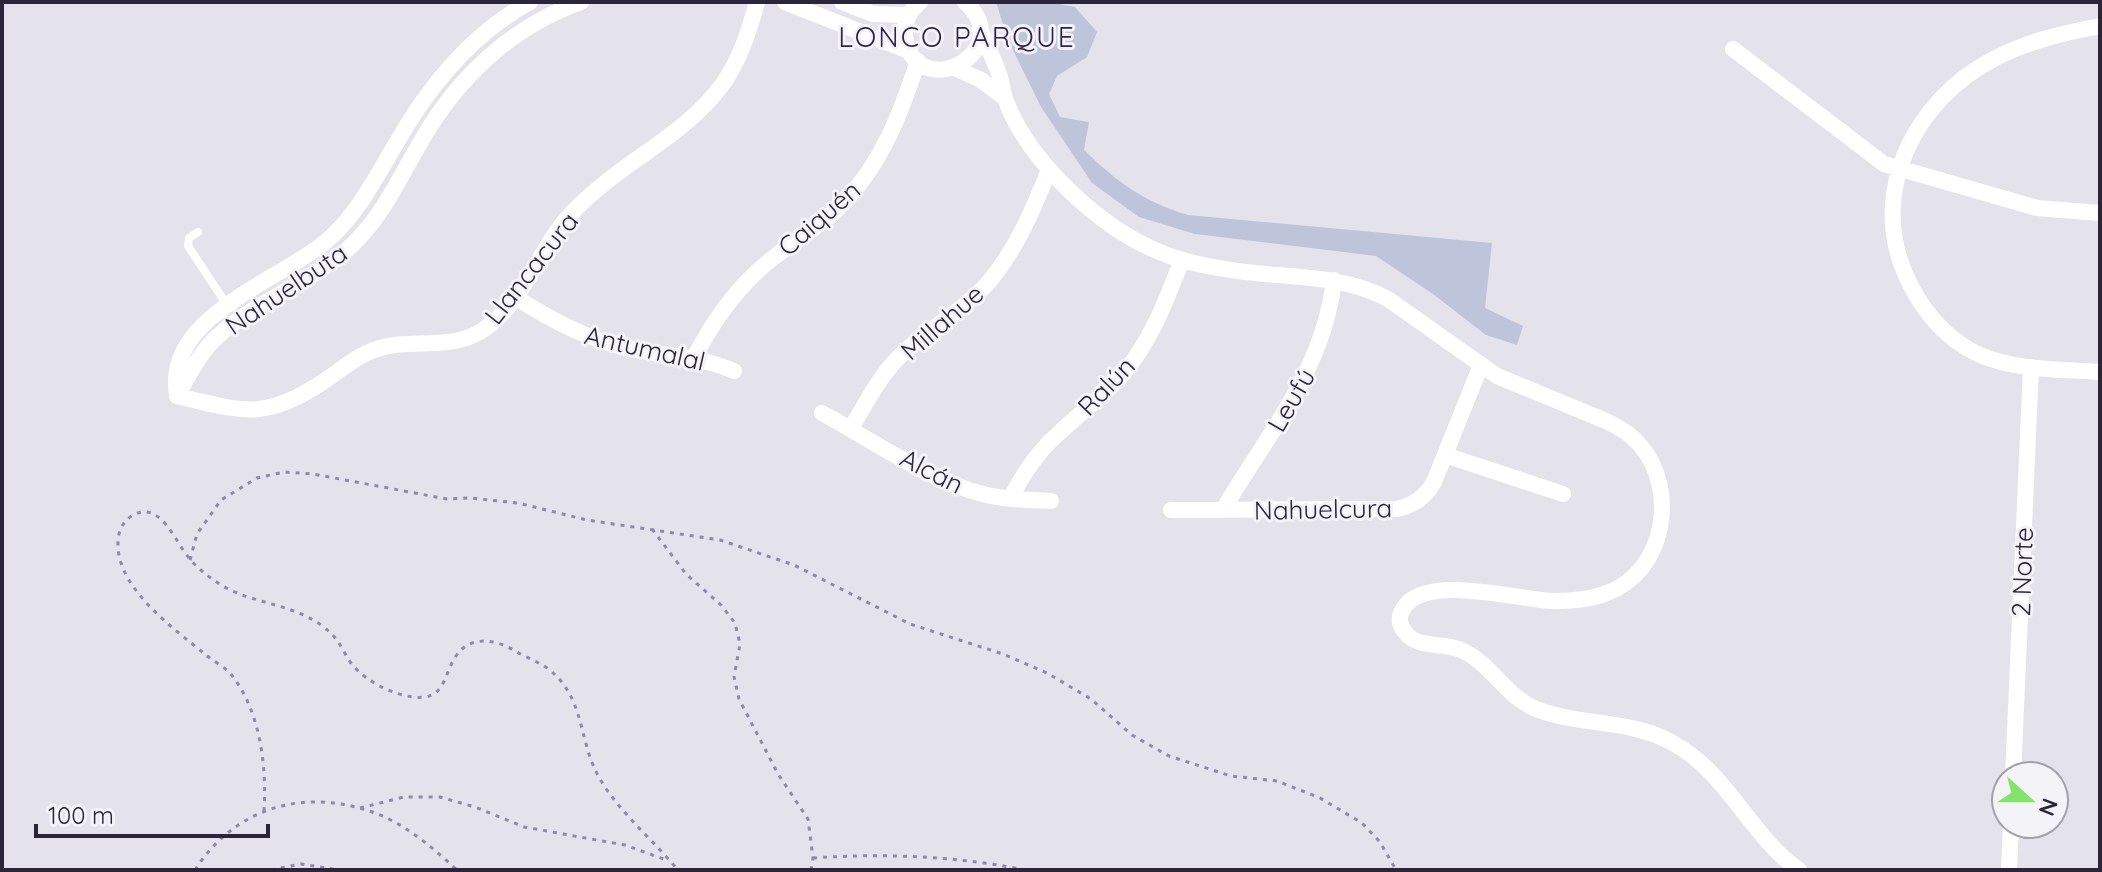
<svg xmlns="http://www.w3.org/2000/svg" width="2102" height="872" font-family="Quicksand,sans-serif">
  <rect width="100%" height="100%" fill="#e4e3eb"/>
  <path fill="#bec4da" d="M996,2H1048L1075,7L1097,32L1087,57L1057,76L1049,94L1060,117L1089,122L1084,150C1117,182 1144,202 1188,215L1492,243L1485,308L1523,326L1517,345L1486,335L1433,294L1376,256L1195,234L1139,217L1092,183L1041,107L1008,40Z"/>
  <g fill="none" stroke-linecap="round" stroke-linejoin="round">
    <path stroke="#8f87ac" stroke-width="3" stroke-dasharray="4 6" stroke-linecap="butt" d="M652,529L686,574L721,605L735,623L740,644L734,677L739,699L778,774L808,819L813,858L811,870
      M190,560L197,534L221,500L257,478L284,472L313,474L447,499L470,498L518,503L587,520L720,540L794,565L910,624L1003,654L1047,673L1091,699L1132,735L1169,756L1231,776L1277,781L1320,798L1362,823L1380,842L1396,870
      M360,808L404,797H440L475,807L524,827L625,845L669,861
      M264,811C267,766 260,709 230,673C223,666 213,661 206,655C172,627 109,583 119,534C121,526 126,519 133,515C161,500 175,542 189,558C198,569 209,577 221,585C253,604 290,603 321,625C334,634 340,644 347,657C359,678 389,694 413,697C446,701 443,675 456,656C470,635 496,639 515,651C527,658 540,662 551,671C586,701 578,742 600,779C620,813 653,840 678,870
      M813,858C885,853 954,856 1026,870
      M195,870C234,809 301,788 369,811C402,821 432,847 457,870
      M271,870L301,864L339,870"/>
    <path stroke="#fff" stroke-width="8" d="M198,232L189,238L188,246L227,305"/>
    <path stroke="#fff" stroke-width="16" d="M785,2L909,51
      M842,2L873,14L908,15
      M920,2C908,12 902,25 906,41C920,104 1019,50 965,2
      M2100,26C2063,33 2024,42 1990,61C1916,101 1870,189 1904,271C1919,307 1944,339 1980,355C2018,371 2060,369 2100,372
      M980,29C986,44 994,59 999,74C1002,82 1002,90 1005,98C1027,161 1101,229 1162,253C1189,264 1217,268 1245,272C1295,278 1342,275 1388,299L1497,376L1606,421C1619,427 1631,434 1640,445C1679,490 1665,572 1607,593C1590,600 1571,601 1553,601C1518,600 1424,572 1403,609C1398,617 1399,625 1405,632C1417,649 1443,642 1461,650C1491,663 1505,696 1536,709C1580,726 1629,719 1671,742C1727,771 1749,835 1799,870
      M1733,49L1884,164L2037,208L2100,213
      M955,68L981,80L1005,98
      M515,297C551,320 585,338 626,348C663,356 700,356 734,371
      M694,358C714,319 738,285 773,258C797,239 824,224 845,201C883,161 901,112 918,61
      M177,394C163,315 286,279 331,237C360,210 377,175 397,142C429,86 473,33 530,2
      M177,396C245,412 264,421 326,380C342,369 358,355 377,349C410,338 447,350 478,333C522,308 537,251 570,215C615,165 682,139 722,85C740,60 749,31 757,2
      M177,396C189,375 200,352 218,336C260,298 318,281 358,239C386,210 402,173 423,138C459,76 513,26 581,2
      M822,413C870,439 930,481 983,494C1005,500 1029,500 1051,501
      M851,428C866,404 878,378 899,357C926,330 962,312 988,283C1016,250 1033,210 1049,170
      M1445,455L1563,494
      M1010,499C1023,474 1037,452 1058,434C1079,414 1102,397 1122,375C1151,341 1166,301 1182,260
      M1171,510L1396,509C1413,506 1425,498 1434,482L1481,365
      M1223,510C1268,433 1323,372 1334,280
      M2013,776L2031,367
      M2009,870L2011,824"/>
  </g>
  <g text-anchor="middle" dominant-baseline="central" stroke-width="6" stroke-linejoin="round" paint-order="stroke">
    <g font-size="26" fill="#2b253b" stroke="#f4f3f8">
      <text transform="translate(819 218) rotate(-41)">Caiquén</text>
      <text transform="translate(531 268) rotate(-52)">Llancacura</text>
      <text transform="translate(286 289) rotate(-34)">Nahuelbuta</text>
      <text transform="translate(942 322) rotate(-41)">Millahue</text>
      <text transform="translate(645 348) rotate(13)">Antumalal</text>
      <text transform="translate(1106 386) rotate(-46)">Ralún</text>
      <text transform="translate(1291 400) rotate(-60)">Leufú</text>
      <text transform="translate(932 471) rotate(27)">Alcán</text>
      <text transform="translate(1323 509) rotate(-1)">Nahuelcura</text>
      <text transform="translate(2022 572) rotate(-88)">2 Norte</text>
    </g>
    <g font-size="28" letter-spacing="2" fill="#2f234b" stroke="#f4f3f8">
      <text x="957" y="36">LONCO PARQUE</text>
    </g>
  </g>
  <rect width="2102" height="872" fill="none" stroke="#2b253b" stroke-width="8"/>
  <g transform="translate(2030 800) rotate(111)"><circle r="38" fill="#f4f3f8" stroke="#a4a1ac" stroke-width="2"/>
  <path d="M0-6L14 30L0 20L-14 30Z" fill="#83e469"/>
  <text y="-12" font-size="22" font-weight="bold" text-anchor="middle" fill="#2b253b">N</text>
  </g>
  <path d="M36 824v12h232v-12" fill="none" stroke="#2b253b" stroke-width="4"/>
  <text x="48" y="824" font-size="24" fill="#2b253b" stroke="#f4f3f8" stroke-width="6" paint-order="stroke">100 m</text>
</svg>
